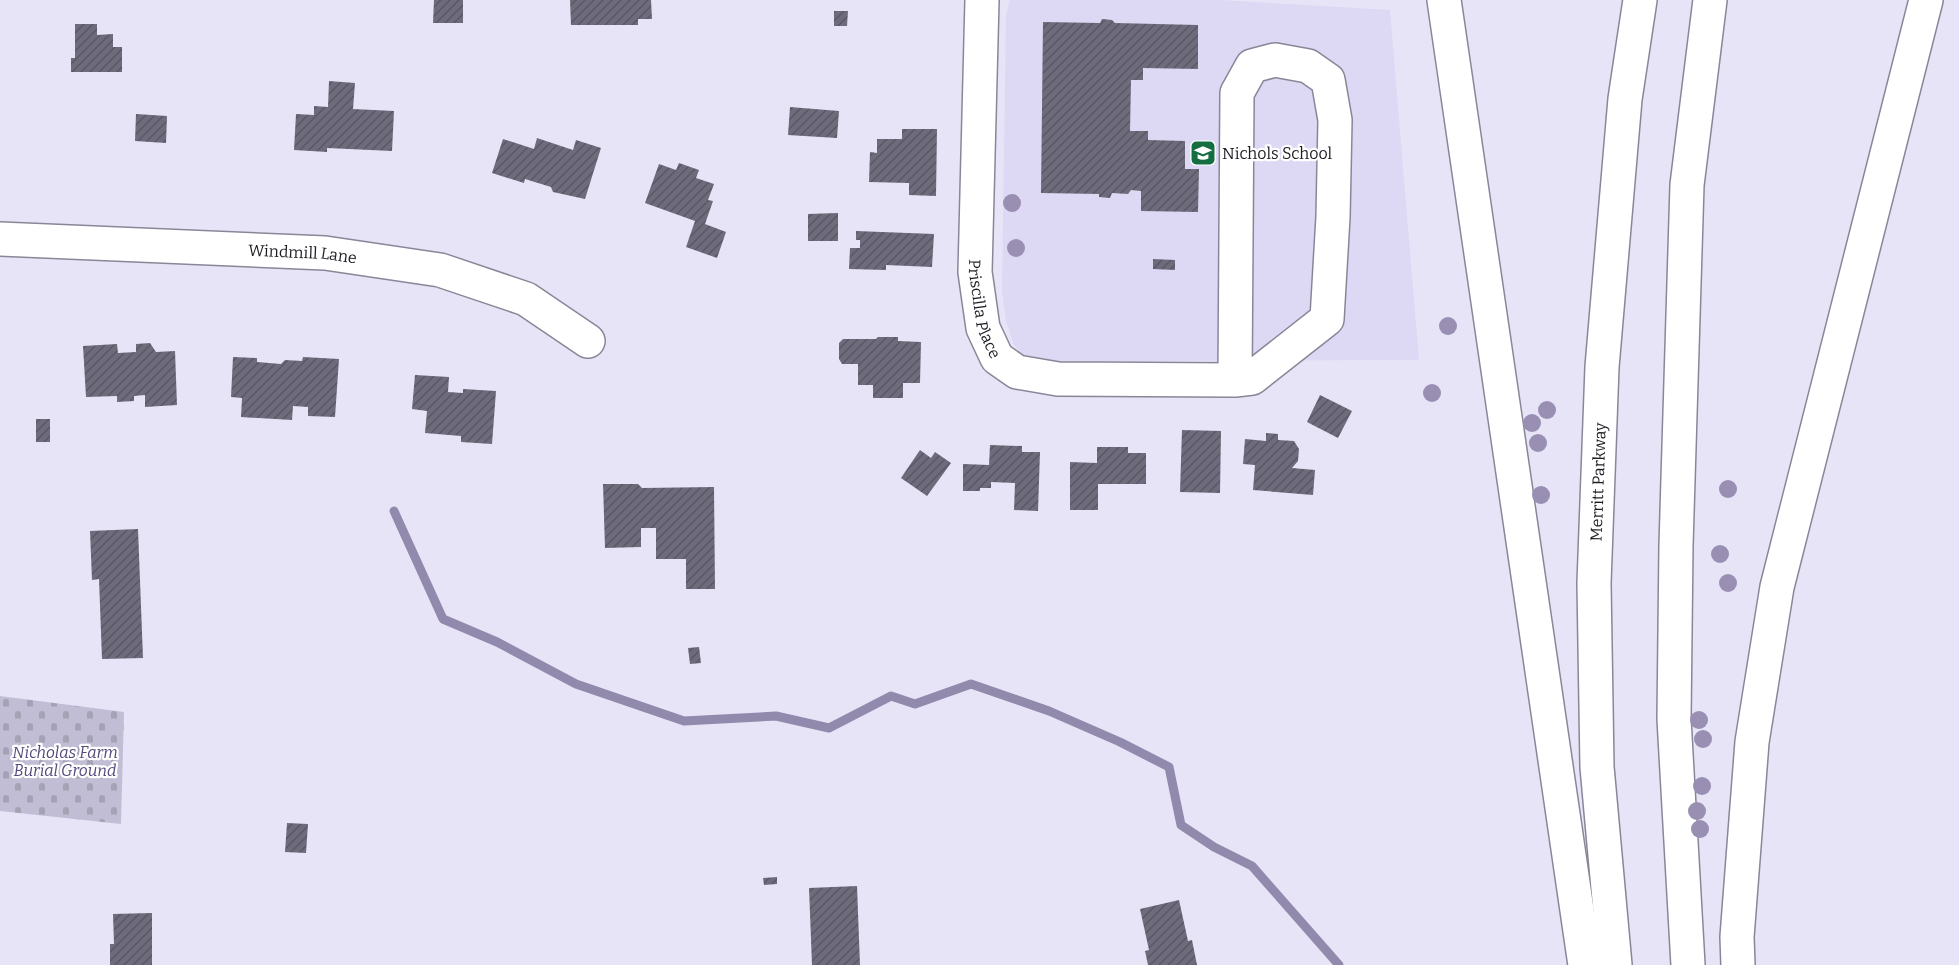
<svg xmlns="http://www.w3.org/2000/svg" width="1959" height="965" font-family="Bitter,serif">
  <defs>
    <pattern id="cemetery-stones" width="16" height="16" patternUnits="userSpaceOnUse" patternTransform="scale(1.5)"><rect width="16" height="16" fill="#c1bdd4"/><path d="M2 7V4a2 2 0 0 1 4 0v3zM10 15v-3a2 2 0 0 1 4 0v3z" fill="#a5a2b6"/></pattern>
    <pattern id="building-hatch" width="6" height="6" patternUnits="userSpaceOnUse" patternTransform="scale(1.5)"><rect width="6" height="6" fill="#6e6b7c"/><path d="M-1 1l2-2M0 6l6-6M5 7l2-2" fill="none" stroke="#5a5765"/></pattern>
  </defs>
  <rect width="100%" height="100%" fill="#e8e4f7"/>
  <path fill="#ddd8f3" d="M1010,0H1220L1390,10L1419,360L1048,361L1024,358L1013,343L1006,321L1002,291L1006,15Z"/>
  <path fill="url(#cemetery-stones)" d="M0,696L124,712L121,824L0,811Z"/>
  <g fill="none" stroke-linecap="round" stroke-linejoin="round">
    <path stroke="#918aad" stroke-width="9" d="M394,511L443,619L497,642L576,684L684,721L776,716L829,728L891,696L915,704L971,684L1049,711L1120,742L1169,767L1181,825L1214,847L1252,866L1339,965"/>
  </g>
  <path fill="url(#building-hatch)" d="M434,0H463V23H433Z
    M570,0H651L652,19H638V25H571Z
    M834,11H848L847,26H834Z
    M1102,19L1112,20L1115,23L1198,25V69L1143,68V80H1131L1130,131H1148V140L1185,141V169H1199L1198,212L1141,211V191L1131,190L1128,194L1112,193L1110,198L1099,197V194L1041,193L1043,22L1100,23Z
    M75,24H97V35L113,34V47H122V72H71V58H75Z
    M329,81L355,83L353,109L394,111L392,151L327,148V152L294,150L296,114L314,115V106L328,107Z
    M790,107L839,111L837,138L788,135Z
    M136,114L167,116L166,143L135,141Z
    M902,129H937L936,196L909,195V183L869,182L870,152L877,153V139H902Z
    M537,138L573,150L576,140L601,148L585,199L553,192L551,187L525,179L524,183L492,173L503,139L534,149Z
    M679,163L699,170L696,178L714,184L708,200L713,201L705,224L726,232L717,258L686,247L695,221L645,203L659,164L676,170Z
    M838,213V241H808V214Z
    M856,231L934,234L932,267L886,265V270L849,269L850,248H860V240H856Z
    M1153,259L1175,260V270L1153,269Z
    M878,337H898V341L921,342L920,383H903V398H873V385H858V364H842L839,359V343L843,339H876Z
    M150,343L156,352L175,351L177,405L145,407V395L134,396V401L117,402V396L86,397L83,346L117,344L118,353L136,352V344Z
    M233,357L257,358V362L281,364L285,360L302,361L303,357L339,359L335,417L308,416V407L293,406L292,420L241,417L242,398L231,397Z
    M415,375L449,377L448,392L463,393V389L496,391L492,444L461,442V436L425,433L427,411L412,409Z
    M1320,395L1352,411L1338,438L1307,422Z
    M36,419H50V442H36Z
    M1182,430L1221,431L1220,493L1180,492Z
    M1266,433L1278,434V440L1294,441L1299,449L1298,461L1292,468L1315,470L1313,495L1253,490L1255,465L1243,464L1245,439L1266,441Z
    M990,445L1022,446V452H1040L1038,511L1014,510L1015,483L991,482V488H980V491H963V464L989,465Z
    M1097,447H1128V453H1146V484H1098V510H1070V462L1097,463Z
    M920,450L931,458L935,452L951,463L927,496L901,478Z
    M603,484H638L642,488L714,487L715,589H686V559H656V528H641V547L605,548Z
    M138,529L143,658L102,659L99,579L92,580L90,531Z
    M699,647L701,663L690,664L688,648Z
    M287,823L308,824L306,853L285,852Z
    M777,877V884L764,885L763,878Z
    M857,886L860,965H812L809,888Z
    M1179,900L1188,941L1192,940L1197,965H1148L1145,951L1149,950L1140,909Z
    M152,913V965H110V944H114L113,914Z"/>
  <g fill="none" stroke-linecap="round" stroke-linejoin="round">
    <g stroke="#8a8698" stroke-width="36">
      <g id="minor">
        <path id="s1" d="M982,0L975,272L983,328L997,358L1017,372L1058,379L1235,380L1252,378L1327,319L1333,217L1335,120L1328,80L1308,66L1275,60L1252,66L1237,93L1235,380"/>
        <path id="s2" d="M0,239L325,253L440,270L526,299L588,341"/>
      </g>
    </g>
    <g stroke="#8a8698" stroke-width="36">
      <g id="highway">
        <path d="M1444,0L1585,965"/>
        <path id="s3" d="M1615,965L1597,767L1594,583L1602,367L1625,99L1640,0"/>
        <path d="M1688,965L1674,719L1676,545L1687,185L1710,0"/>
        <path d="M1738,965L1737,937L1752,742L1777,587L1926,0"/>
      </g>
    </g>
    <use href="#minor" stroke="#fff" stroke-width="33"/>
    <use href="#highway" stroke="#fff" stroke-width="33"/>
  </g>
  <g fill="#988fb3">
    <circle cx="1012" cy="203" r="9"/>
    <circle cx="1016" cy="248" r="9"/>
    <circle cx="1448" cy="326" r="9"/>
    <circle cx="1432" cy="393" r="9"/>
    <circle cx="1547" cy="410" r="9"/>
    <circle cx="1532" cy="423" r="9"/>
    <circle cx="1538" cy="443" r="9"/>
    <circle cx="1728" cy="489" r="9"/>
    <circle cx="1541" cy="495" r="9"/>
    <circle cx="1720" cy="554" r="9"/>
    <circle cx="1728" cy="583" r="9"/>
    <circle cx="1699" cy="720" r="9"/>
    <circle cx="1703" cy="739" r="9"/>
    <circle cx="1702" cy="786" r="9"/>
    <circle cx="1697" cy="811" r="9"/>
    <circle cx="1700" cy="829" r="9"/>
  </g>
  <defs>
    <g id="school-square" transform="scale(1.35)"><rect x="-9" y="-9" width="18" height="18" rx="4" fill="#146e42" stroke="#fff"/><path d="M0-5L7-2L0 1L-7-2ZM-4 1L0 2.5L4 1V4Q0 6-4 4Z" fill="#fff"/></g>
  </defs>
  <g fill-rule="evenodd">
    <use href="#school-square" x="1203" y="153"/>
  </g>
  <g text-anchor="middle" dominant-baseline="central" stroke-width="4.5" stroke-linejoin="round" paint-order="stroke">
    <g font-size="16" fill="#1e1d24" stroke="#fff" text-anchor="start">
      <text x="1222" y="153">Nichols School</text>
    </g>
    <g font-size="16" fill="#1e1d24" stroke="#fff">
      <text stroke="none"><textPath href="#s2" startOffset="303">Windmill Lane</textPath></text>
      <text stroke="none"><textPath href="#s1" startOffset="310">Priscilla Place</textPath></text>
      <text stroke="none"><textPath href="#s3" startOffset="484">Merritt Parkway</textPath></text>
    </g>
    <g font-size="16" font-style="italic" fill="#564a7c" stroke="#fff">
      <text x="65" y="752">Nicholas Farm<tspan x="65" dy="18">Burial Ground</tspan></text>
    </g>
  </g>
</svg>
